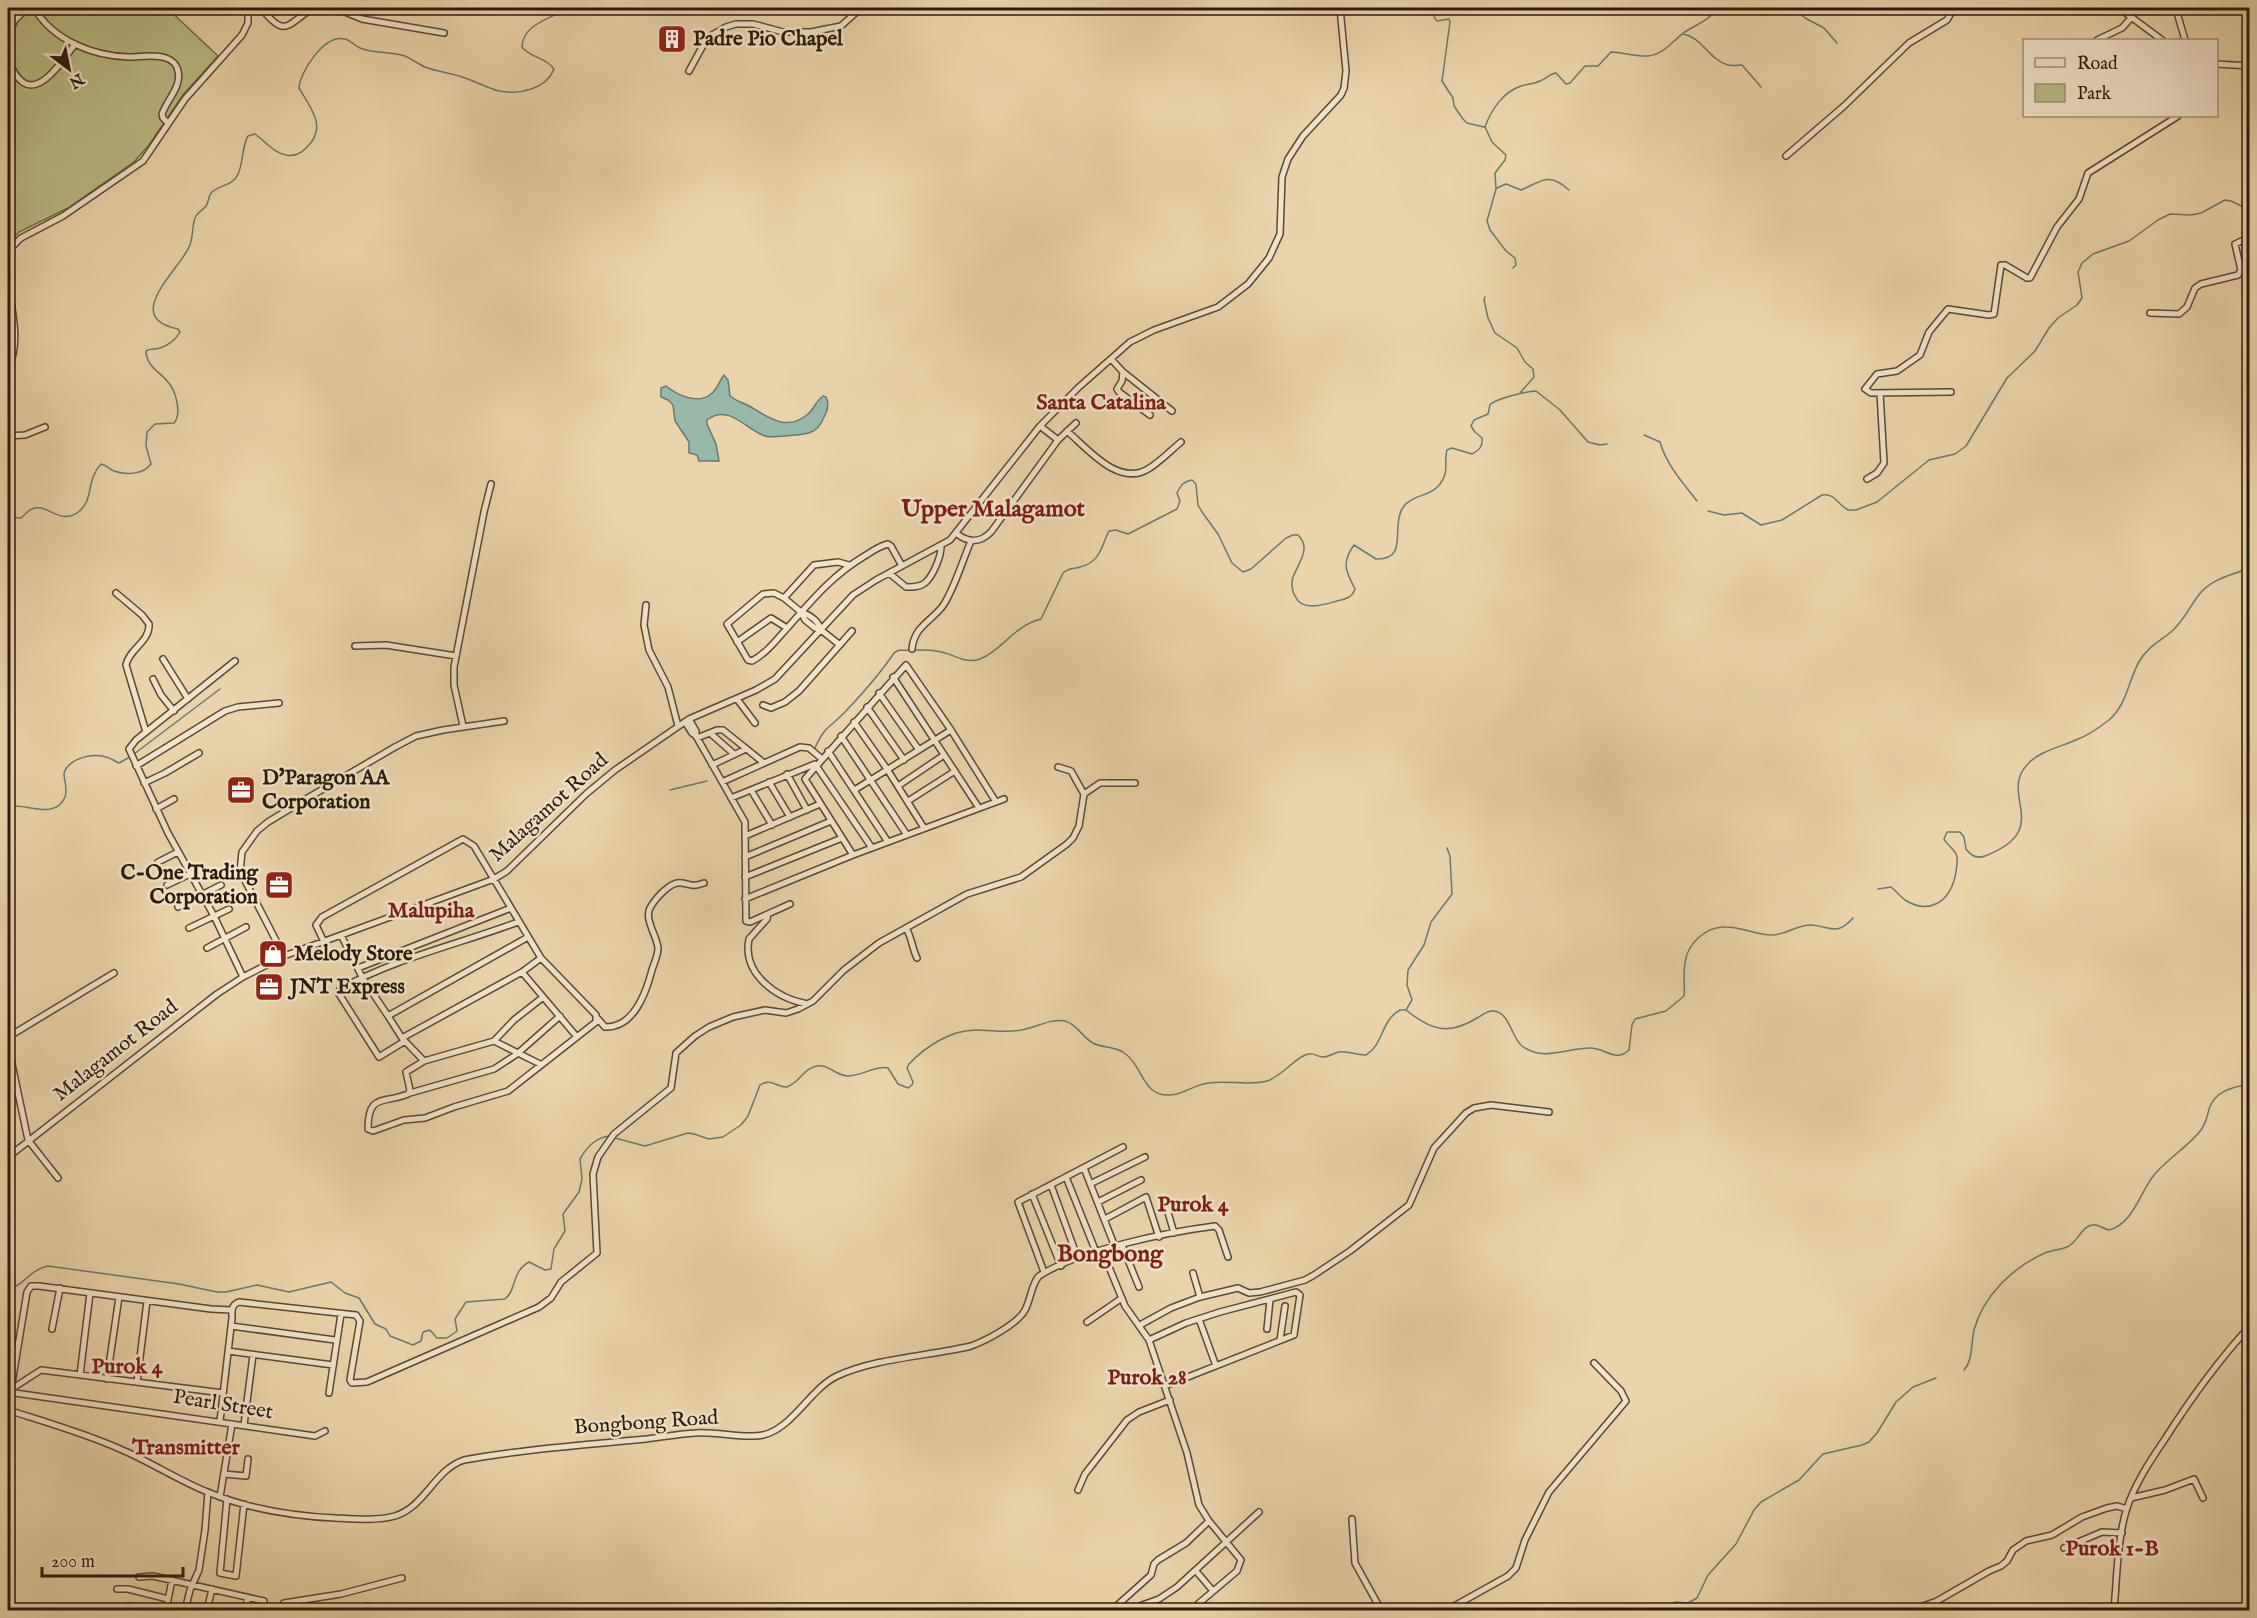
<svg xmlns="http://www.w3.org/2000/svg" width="2257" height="1618" font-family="'IM FELL English',serif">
  <rect width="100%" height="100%" fill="#ebd4ac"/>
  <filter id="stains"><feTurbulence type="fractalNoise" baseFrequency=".00333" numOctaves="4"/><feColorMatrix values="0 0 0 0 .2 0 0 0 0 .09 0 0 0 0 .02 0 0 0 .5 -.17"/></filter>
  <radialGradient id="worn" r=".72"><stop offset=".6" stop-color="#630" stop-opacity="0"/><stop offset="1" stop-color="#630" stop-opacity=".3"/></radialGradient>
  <path fill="#bcbb86" stroke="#746a48" stroke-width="1.5" d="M8,8H167L218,56L183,95L149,145L134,162L68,208L19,232L8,244Z"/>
  <path fill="#98b8aa" stroke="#6c786a" stroke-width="1.5" d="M724,375L728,380L730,396C736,401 744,403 751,407C769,418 787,432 808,414C814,409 816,401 823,396L826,397C830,404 827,412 823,419C816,437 800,434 784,436C778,436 771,438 765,436C746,430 729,403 707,420V424L716,444L719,461H699L697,455L689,453V442L675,421L673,405L668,400L661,397V388L666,386C677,395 698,405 711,394C718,389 719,381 724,375Z"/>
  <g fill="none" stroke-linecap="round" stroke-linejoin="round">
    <path stroke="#6c786a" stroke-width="1.5" d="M1437,8C1435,13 1432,17 1437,21L1449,19L1450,22L1442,81L1453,98L1454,106L1463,119L1467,123L1484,127
      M1793,8L1805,18L1824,28L1837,43
      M1683,34C1702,37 1709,60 1728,65C1732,66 1738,65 1742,65L1761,87
      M1497,188L1506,184L1521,190C1541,182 1548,171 1569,190
      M1513,268L1516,265L1515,258L1506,251L1490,230L1487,221L1496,189L1495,173L1505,160L1506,155L1492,142L1485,127C1491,110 1503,92 1521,86C1527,84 1534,84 1540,81C1546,79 1549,74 1556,73L1566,84L1570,83L1585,66H1598L1611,52C1623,52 1635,57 1648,56C1666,54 1674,38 1688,30C1700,23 1710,19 1718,8
      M1485,297L1484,300L1488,318L1495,333L1517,348L1525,362L1533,369L1534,377L1520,393
      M1644,435L1660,442C1666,464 1683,483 1697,501
      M1708,511L1724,515L1742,513L1761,525L1782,520L1822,495C1835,493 1837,504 1848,510H1856L1877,502L1929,460L1955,454L1966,446L2007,378L2035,351L2049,328L2058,318L2077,305L2082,298L2078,272L2082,263L2093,254L2129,241L2158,220L2170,214L2191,215L2201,213L2225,200L2231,201L2250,210
      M8,517L21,518C25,515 28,510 32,509C46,502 59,525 77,513C95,501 85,481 101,464C107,465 108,469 114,471C125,475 143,475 151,464L146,446L147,432L155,424L174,423C182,414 176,391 168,382C160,372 146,366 146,351C151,348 154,350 160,348C168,346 176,339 180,332L178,329C121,318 179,270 189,247C194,238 191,225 196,216C198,212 203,210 206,206C209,202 208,197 211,193C218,185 232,186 237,176C244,164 241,148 248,136L255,134C265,141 274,153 286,155C294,157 302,153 307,147C328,127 310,107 299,88C300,72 324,34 345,39C350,40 355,46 360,48C374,54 391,51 405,56C412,59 418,64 425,67C438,72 452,73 465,78C477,82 487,88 499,91C520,95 546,89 554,69C546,57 530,58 522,47C523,26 544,21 560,12L563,8
      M815,748C825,725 830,728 845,712C863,693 880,674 894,653L899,650C911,651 924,649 936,651C952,652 963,665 980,659C1003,650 1013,626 1041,619L1063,573C1068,568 1074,569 1080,567C1101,562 1101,546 1109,531L1116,530L1128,534L1177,509L1180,501L1177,493C1181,485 1183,482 1192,480L1196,484L1198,505L1202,512L1218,534L1232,563L1243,572L1251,569L1286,538L1293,535H1298C1312,549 1298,563 1293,577C1291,583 1292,591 1295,596C1302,612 1323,605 1337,601C1345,599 1352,598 1355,589C1346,572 1341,563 1354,545L1376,559C1409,560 1391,528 1402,509C1412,492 1435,499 1444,477C1448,468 1444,459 1447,450L1452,448L1472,454C1479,450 1483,447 1482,438L1475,432L1471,426L1474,420L1488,414C1489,411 1489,408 1490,405C1494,399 1528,391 1536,391L1560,410L1588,442L1600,445L1607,444
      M134,754L220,689
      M670,790L707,781
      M8,823C9,820 8,813 9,810C16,797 54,824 65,797C68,789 64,781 64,773C69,758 92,753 106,757C111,758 114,761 119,763L128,758
      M1878,889L1891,887C1896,891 1900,896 1905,900C1929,915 1949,902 1955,877C1956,871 1959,860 1956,854C1953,848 1947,845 1944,839L1947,832H1960L1964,837L1966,849C1971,856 1977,859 1985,856C2053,830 2000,796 2026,766C2038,751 2061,747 2078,739C2089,735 2100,727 2109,720C2128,703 2128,680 2140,660C2148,647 2160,641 2171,632C2183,622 2189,608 2198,596C2210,579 2231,575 2250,568
      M1406,1010C1431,1030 1448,1036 1477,1018C1483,1015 1487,1010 1494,1011C1510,1013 1511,1037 1522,1046C1544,1062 1567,1048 1590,1048C1606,1048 1615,1063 1629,1050L1632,1025L1635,1019L1666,1011L1684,996C1685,985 1683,974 1685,963C1687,944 1706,926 1726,927C1742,927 1756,935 1772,935C1786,935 1798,924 1812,925C1832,927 1837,936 1853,918
      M615,1138L645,1146L688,1133L694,1134L709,1139L723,1137L741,1125L748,1116L760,1085C771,1078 776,1087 787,1087C799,1083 804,1068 817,1066C829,1064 836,1076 848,1076C861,1076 877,1065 888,1068L898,1084L908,1088L912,1085L913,1082L907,1068L909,1064C926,1046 951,1030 976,1030C992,1030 1005,1033 1021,1030C1035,1028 1051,1018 1065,1021C1077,1024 1082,1037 1093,1043C1102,1048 1113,1046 1123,1052C1144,1066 1142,1097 1170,1095C1183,1095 1195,1084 1209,1083C1228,1080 1249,1086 1267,1081C1283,1076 1297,1055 1309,1054C1313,1053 1317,1056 1322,1057C1328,1058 1333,1053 1339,1052C1348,1050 1357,1056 1366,1055C1384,1044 1381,1020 1400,1010H1406L1412,1000L1407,985L1408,970L1424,945L1431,922L1452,894L1450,856L1447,848
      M8,1290C23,1286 31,1269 48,1266L179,1284L217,1292H226L257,1285L289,1292L331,1282L345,1293L359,1298L375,1324L386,1329L390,1336L413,1345L421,1341L423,1332L430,1330L437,1338H447L457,1331L455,1319L466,1302L505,1299C517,1290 511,1272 529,1262L545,1270L551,1269L554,1249L565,1231L563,1214L579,1192L582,1179L580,1159C587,1147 595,1138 609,1136
      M1964,1370C1973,1360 1971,1343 1974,1330C1983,1296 2013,1267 2045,1253C2052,1250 2060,1250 2067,1247C2078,1243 2082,1223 2096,1225C2100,1226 2105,1229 2109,1230C2133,1224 2140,1192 2154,1175C2168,1158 2188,1147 2201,1130C2206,1123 2207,1117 2209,1109C2215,1091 2232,1087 2250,1084
      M1670,1610L1675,1602L1688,1603L1697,1598L1708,1575L1736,1544L1754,1510L1761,1502L1799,1480L1823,1454L1862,1445L1869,1442L1877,1433L1896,1402L1913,1387L1936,1378"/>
    <g stroke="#5b4832" stroke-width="8">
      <path id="minor" d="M34,8C53,40 92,56 129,57C141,57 154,54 166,58C172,60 177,65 178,71C182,86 167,100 162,114L163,118L168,123
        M261,8C286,39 286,25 313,8
        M335,8L362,19L444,33
        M2119,8L2162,40
        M2180,8L2178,16L2185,40
        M8,35L15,20L27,8
        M2097,40L2122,28L2132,17
        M8,59C28,113 56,70 75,44
        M2216,64L2250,66
        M689,71L707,38L726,27L736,24H753L783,32H811L841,26L861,8
        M1786,156L1844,106L1909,43L1947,20L1954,8
        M8,257L10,249L21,238L63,216L143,161L185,99L242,35L248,23V8
        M8,284C12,310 21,344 8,368
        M2150,313L2179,314L2187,307L2195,288L2201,284L2238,275L2241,270L2235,244L2250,237
        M1111,359L1123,372L1122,381L1117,389L1119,392L1150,415
        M1123,372L1172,411
        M1951,392L1871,393L1865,389L1877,374L1897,371L1920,355L1929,332L1948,309L1989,315L1994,314L2001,265H2005L2027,278H2030L2057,227L2079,199L2088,173L2178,116
        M1067,431C1087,448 1118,487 1148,469C1160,462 1170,451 1181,442
        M8,436L25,435L45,427
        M1058,440L1076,423
        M1867,479L1877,473L1884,463L1880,393
        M957,534C969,543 980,543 991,532L1058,440L1040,426
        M889,573L906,587C913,587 920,587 925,583C933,576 941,557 941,547
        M116,593L142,615L149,624C150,642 129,649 126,665L146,732
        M784,598L814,565L838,562L849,565
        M646,605L644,625L649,650L668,687L678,726
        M801,612C810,615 818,620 821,630
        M737,642L771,618L787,628
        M840,645L821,630L815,628L805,620L801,612L784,598L774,593L763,594L727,624L748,660L752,661C767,653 778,638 789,626C812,600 833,575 863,557C871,552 879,546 888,544L891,546L902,566
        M355,646L386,645L456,656
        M912,649C914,627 930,622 942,607C953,593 963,559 971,541
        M163,659L188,699
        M235,661L136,740L129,749L168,833L214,916L243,977
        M893,677L979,808
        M153,679L161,695L174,711
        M879,693L919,750
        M737,699L755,723
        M763,705L771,708L785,702L799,691L852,631
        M867,707L904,760
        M689,719L696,731V736L745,822L746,921L750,922L790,904
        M685,722L692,733L696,736
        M854,722L887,769L924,828
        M463,726L454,685V667L484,512L491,484
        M710,733L734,754
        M841,736L907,835
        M697,738L717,730H723L764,763
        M828,751L888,842
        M712,765L746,749
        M136,766L225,711L238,707L279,703
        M787,774L807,810
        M722,782L800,747L809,748L822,759
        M769,782L790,817
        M144,783L165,773L199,753
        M898,786L944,755
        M856,789L951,730
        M751,790L772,825
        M1084,794L1100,783H1135
        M731,798L815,764L872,848
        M908,801L955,771
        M156,809L174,799
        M745,836L820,804
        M853,855L805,779L906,665L951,730L996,802
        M745,857L831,821
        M158,862L178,852
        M745,877L842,838
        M167,885L190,874
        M745,899L853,855L1004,799
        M178,907L221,885
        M768,914L767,919L749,939C742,974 776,998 807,1004
        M189,928L229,909
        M906,928C912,938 912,948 917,958
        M341,935L362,977L388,1016L528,937
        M324,942L316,925L322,917L463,839L474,846L541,958L596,1015V1022L508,1091L454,1107L425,1118L404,1120L373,1131L368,1129C368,1093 383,1104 408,1094L410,1090L406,1072L424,1061L494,1041L540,1064
        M207,948L246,927
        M284,956L240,871L242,852L257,831L268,822L306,799L395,747L416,736L443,730L504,721
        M358,968L511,908
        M522,972L577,1037
        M388,1016L402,1038L424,1061
        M598,1019L605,1027C634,1028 646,993 652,970C654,963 658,956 658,948C657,936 644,919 650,908C655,899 671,880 682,883C693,885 692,887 704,883
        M8,1037L114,973
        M402,1038L522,972L541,958
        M405,1041L379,1057L339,994L340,989C396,958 459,944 518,922
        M494,1041L514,1020L542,998
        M8,1045L28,1140L58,1178
        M410,1093L494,1069L517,1054L560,1016
        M8,1157L217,994L243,977L284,956L494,879L507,871L586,794L615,770L689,719L756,690L775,679L853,595L876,580L950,540L1040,426L1079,387L1130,342L1154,330L1218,307L1248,284L1269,258L1280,234L1282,177L1288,159L1303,136L1341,95L1344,88L1346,71L1340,8
        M1084,1168L1115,1247
        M1066,1177L1096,1252
        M1090,1184L1145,1157
        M1051,1185L1078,1259
        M1032,1194L1061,1266
        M1098,1202L1141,1180
        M1167,1209L1174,1233
        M1105,1219L1146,1197L1159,1237
        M1122,1245L1139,1287
        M1102,1250L1125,1306L1149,1340L1187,1453L1199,1505L1209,1521L1241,1560L1237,1571L1198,1604L1194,1610
        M1044,1272L1018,1202L1123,1147
        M1193,1273L1200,1297
        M1199,1319L1216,1366
        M1087,1322L1122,1298
        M1140,1325L1171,1308L1200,1297L1238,1288L1249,1293L1260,1292L1305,1280L1314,1275L1350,1251L1409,1205L1434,1148L1466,1113L1474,1108L1491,1105L1549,1112
        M231,1326L335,1340
        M52,1329L60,1288
        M1267,1329L1270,1300
        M1149,1340L1186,1323L1220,1312L1296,1292L1300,1295L1294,1335L1165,1386
        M1280,1340L1285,1306
        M228,1351L333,1365
        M80,1375L90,1293
        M107,1379L119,1297
        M137,1382L147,1301
        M11,1389L27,1292L31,1286H39L211,1309L231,1310
        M10,1390L41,1370L223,1393
        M8,1392L315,1436L325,1431
        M329,1393L341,1314
        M8,1410C45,1422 84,1433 120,1449C151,1462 179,1481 210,1493C249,1509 294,1516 335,1518C354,1519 377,1521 395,1516C426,1506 434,1470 464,1460C525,1449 585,1445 646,1439C662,1437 679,1434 695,1433C716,1431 745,1439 763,1435C792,1429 811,1388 837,1376C875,1358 930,1356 971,1346C985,1341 1018,1324 1025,1310C1031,1299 1031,1285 1039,1276C1079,1250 1168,1232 1215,1226L1219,1230L1228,1257
        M220,1421L232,1318C232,1310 231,1305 239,1302L356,1315L360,1321L350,1380L352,1383L367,1382L539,1307L551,1298L561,1282L597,1253L593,1174L598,1157L614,1134L671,1088L676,1053L695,1036L709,1027L733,1017L765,1010L786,1013L798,1009L813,1001L844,970L879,943L967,894L1021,877L1067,844L1073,838L1079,826L1084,794L1071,771L1058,767
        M244,1425L253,1355
        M224,1474L246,1476L248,1459
        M1078,1490L1085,1474L1127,1420L1139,1412L1170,1400
        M220,1497L232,1424
        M2131,1498L2165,1490L2194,1479L2203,1498
        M227,1499L220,1573L236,1576L244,1504
        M1352,1519L1355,1563L1381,1610
        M2064,1548L2102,1532L2122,1533
        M1196,1571L1213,1591
        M139,1577L153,1576L264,1601L265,1610
        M117,1589H128L168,1599
        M247,1597V1610
        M129,1606L150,1610
        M166,1610L172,1580
        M185,1610L190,1590L199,1570L205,1530L208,1492
        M207,1610L212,1589
        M285,1610L284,1603L341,1594L402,1578
        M352,1610L369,1606
        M1112,1610L1151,1575L1154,1564L1158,1560L1186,1543L1209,1521
        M1135,1610L1142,1605L1159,1599L1177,1587L1259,1512
        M1447,1610L1508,1576L1516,1568L1525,1540L1549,1492L1626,1401L1621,1391L1594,1363
        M1912,1610L1937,1601L1989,1571L2001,1566L2007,1561L2013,1550L2026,1541L2052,1535L2082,1517L2107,1508L2117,1506L2127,1509
        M2114,1610C2117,1578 2117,1542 2126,1511C2134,1485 2150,1461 2165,1439C2191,1398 2218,1361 2250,1326"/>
    </g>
    <use href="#minor" stroke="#f2e3c9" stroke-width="5"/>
  </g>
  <defs>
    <g id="building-square" transform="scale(1.5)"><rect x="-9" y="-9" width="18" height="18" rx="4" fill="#8f2418" stroke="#f2e3c9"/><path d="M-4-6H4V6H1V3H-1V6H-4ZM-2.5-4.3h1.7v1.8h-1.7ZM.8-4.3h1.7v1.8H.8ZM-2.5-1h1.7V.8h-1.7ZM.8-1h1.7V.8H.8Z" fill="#fff"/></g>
    <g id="office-square" transform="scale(1.5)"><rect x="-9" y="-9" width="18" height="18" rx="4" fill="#8f2418" stroke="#f2e3c9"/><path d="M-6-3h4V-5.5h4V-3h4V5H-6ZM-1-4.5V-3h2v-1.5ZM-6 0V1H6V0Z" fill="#fff"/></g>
    <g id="shop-square" transform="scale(1.5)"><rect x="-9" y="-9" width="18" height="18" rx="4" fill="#8f2418" stroke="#f2e3c9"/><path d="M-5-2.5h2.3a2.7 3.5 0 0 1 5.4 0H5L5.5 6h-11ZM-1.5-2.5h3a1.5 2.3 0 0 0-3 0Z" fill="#fff"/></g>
  </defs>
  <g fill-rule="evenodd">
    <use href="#building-square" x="672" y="39"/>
    <use href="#office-square" x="241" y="790"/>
    <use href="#office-square" x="279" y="885"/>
    <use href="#shop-square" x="273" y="954"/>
    <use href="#office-square" x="269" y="987"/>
  </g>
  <g text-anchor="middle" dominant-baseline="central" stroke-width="5" stroke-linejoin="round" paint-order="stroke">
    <g font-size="21" font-weight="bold" fill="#2b1909" stroke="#f2e3c9" text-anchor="start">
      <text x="693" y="39">Padre Pio Chapel</text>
      <text x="262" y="778">D'Paragon AA<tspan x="262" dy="24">Corporation</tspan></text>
      <text x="258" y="873" text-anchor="end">C-One Trading<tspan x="258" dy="24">Corporation</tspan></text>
      <text x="294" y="954">Melody Store</text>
      <text x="290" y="987">JNT Express</text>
    </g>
    <g font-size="21" fill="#2b1909" stroke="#f2e3c9">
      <text transform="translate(549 808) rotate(-42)">Malagamot Road</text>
      <text transform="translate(116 1051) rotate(-38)">Malagamot Road</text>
      <text transform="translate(223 1405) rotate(9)">Pearl Street</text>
      <text transform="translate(646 1423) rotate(-4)">Bongbong Road</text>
    </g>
    <g font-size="22" font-weight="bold" fill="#7a1f14" stroke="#f2e3c9">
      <text x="1101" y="403">Santa Catalina</text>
      <text x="431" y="911">Malupiha</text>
      <text x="1193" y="1205">Purok 4</text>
      <text x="127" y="1367">Purok 4</text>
      <text x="1147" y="1378">Purok 28</text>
      <text x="186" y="1448">Transmitter</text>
      <text x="2112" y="1549">Purok 1-B</text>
    </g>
    <g font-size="24" font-weight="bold" fill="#7a1f14" stroke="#f2e3c9">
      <text x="993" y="509">Upper Malagamot</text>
      <text x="1110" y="1254">Bongbong</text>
    </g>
  </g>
  <rect width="2257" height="1618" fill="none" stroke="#ebd4ac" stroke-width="30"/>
  <rect x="9" y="9" width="2239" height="1600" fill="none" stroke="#2b1909" stroke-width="3"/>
  <rect x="15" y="15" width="2227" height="1588" fill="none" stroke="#2b1909" stroke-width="1.5"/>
  <rect x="2023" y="39" width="195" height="78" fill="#f2e3c9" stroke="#a2927c" stroke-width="1.5"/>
  <rect x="2035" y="58" width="30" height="9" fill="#f2e3c9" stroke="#a2927c" stroke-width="1.5"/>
  <text x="2077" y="69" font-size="18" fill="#2b1909">Road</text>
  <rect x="2035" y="84" width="30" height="18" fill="#bcbb86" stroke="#a2927c" stroke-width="1.5"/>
  <text x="2077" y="99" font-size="18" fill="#2b1909">Park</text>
  <g transform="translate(69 69) rotate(148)" stroke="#f2e3c9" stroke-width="4.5" paint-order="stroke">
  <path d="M0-4.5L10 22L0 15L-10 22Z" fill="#2b1909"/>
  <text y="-9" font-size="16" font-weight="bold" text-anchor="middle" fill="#2b1909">N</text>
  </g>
  <path d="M42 1567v9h141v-9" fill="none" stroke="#2b1909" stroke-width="3"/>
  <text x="51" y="1567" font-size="18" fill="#2b1909" stroke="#f2e3c9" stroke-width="4.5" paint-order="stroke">200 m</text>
  <rect width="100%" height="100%" filter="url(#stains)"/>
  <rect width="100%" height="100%" fill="url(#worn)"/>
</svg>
